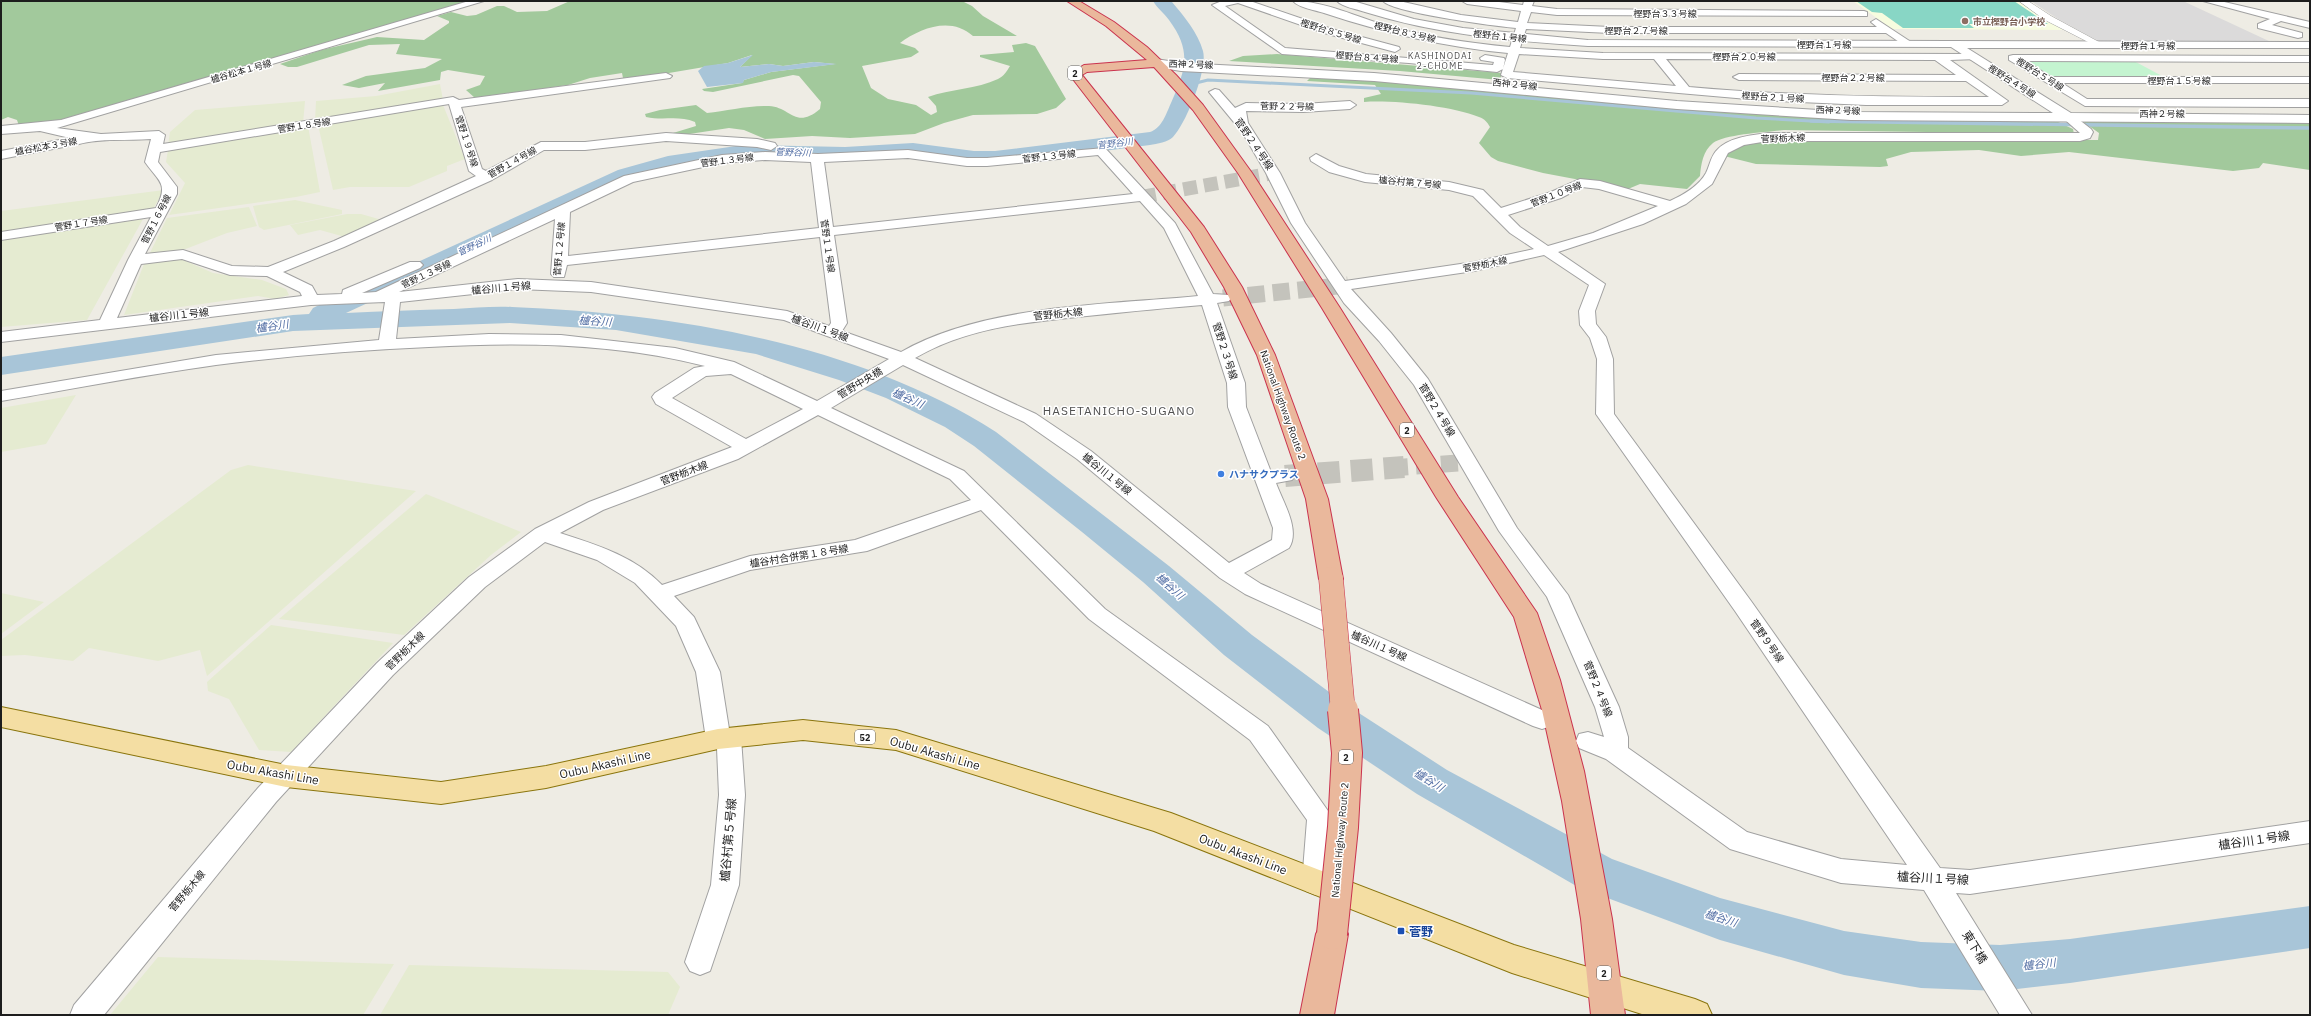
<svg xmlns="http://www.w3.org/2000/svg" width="2311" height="1016" font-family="'IBM Plex Sans','Noto Sans JP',sans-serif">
  <rect width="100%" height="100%" fill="#eeece4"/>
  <path fill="#dbdada" d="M2031,1H2183L2271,42L2098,41L2058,19Z"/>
  <path fill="#f7fcdf" d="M1853,1H2018L2063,30L1892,29Z"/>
  <path fill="#e5ebd1" d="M440,84L443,100L315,121L316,101L376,96Z
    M305,101L303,124L168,146L170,132L195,110Z
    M443,105L465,159L447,166V171L409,187H350L333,190L318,125Z
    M308,126L320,192L296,197L169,215L185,183L166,162L168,150Z
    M164,190L152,211L1,234V211Z
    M295,200L342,210V214L264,230L259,227L253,206Z
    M249,207L257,226L227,233L183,250L149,255L167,218Z
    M347,214H361L382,220L345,237L320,230L298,235L290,225Z
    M143,219L87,320L1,327V240Z
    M181,259L213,273L262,280L286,289L289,295L275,299L258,296L124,315L144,264Z
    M76,395L46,444L1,452V408Z
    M248,465L416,491L207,676L200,650L158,661L89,648L73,661L25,655L1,656V640L231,470Z
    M426,494L521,532L491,555L404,635L279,619Z
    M1,593L44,602L1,634Z
    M271,625L393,643L291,752L259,750L229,699L208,691L207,682Z
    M158,957L394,964L363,1015H110Z
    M409,965L668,972L680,987L668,1015H380Z"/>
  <path fill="#a2c99c" d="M1,1H473L56,121L19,126L17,120L8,117L1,120Z
    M570,1H962L972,6L983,16L1017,36H973C951,16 920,28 900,43L915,48L919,52L911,57L862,66L871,88L888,99L916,105L931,115L937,112L936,106L928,97C950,89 977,89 998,79C1004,76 1007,71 1010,66L980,57V55L1014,52L1012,45L1026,43L1035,46L1066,99L1056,108L1037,114L973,115L944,123L915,134L850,138L812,136L765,139L744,130L729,128L676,136L673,133L696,126L695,122C678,115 664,121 646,117L645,114L660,110L696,105L707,113C726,111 749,105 769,106C791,107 795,130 820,109L821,102L799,76L793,75L713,92L704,91L702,89L742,83L744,80L771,72L835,64L814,62L783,66L769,64L740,67L752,55L728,63L657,75L623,78L622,73L590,78L568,85L475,98L466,90L480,85L485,76L448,70L441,72L440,80L378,91L385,83L359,88L342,85L366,76L425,68L442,59L396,54L400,44L369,45L297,67H288L280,64L321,50L377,37L424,40L449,23V21L437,16L451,12L467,16L476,15L497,6H504L517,12L547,11Z
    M1277,54L1502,73L1500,80L1400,71L1229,61L1243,56Z
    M1311,77L1429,84L1684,109L2056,121L2073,129L2074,134L1784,130C1769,132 1725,134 1713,143C1703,151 1701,164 1700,176L1687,189L1640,184L1628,189L1543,173L1498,161L1491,157L1479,143L1490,127C1487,122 1485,119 1479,117C1451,106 1394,100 1364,102V98L1381,94L1375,85L1307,81Z
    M2082,121L2310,122V170L2263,163L2259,168L2233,171L2069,152L2021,156L1979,150L1911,152L1886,159L1888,166L1880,167L1756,164L1724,156C1738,145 1752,141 1770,139L2098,140L2099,133Z"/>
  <path fill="#c4f4d0" d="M2026,59L2134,61L2162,76L2161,78H2056L2048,76L2023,61Z"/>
  <path fill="#88d6c5" d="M1856,1H2014L2048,24H1969L1974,28H1903L1882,13L1872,12Z"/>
  <path fill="#a8c5d8" d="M753,55L740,67L769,64L783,66L814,62L837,64L771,72L744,80L743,83L707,87L698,71L704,66L728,63Z"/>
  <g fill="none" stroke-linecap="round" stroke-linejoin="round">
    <path stroke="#a8c5d8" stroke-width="3" d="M1188,85L1208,80L1471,93L1756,118L1829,122"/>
    <path stroke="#a8c5d8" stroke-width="3.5" d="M1811,121L2310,128"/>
    <path fill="#a8c5d8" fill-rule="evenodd" d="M1153,1L1172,2C1184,16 1198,33 1203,51C1208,69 1186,124 1173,137C1168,142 1157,144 1150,145L995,165H974L913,155L845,161L743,157L670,169L634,180L346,313C382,311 418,310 454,309C473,308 493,306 512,307C673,313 859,344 996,432L1169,566L1252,635L1348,706L1447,770L1612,859L1720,898L1844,931L1921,942L2000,945L2070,939L2310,906V948L2070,983L2000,991L1921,988L1844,975L1720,940L1578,887L1417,794L1318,728L1224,655L1143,582L1082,532L974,446L945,427L886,398L839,380L756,354L616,330L510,323L293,331L1,375V357L293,315L309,314L313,308L368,281L420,261L618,170L668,156L743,145L845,147L913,143L974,151H995L1150,132C1162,128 1166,114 1171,103C1186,69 1192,51 1169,20C1164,13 1157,8 1153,1Z"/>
    <path stroke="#c4c3bc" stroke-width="14" stroke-dasharray="14 7" stroke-linecap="butt" d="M1142,197L1273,173"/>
    <path stroke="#c4c3bc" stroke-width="17" stroke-dasharray="17 8" stroke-linecap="butt" d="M1223,298L1348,285
      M1391,468L1458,463"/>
    <path stroke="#c4c3bc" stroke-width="22" stroke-dasharray="22 11" stroke-linecap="butt" d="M1285,476L1404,467"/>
    <g stroke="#a1a1a1" stroke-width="1">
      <path id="pedestrian" d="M2019,1H2028L2051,16L2099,42L2092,44L2045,20Z"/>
    </g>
    <g stroke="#a1a1a1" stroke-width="2">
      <path id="minor" d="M469,1H484L57,128L101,134L159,131L165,135L163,144L453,97L459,100L666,73L672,76L670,78L461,107L482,169L486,171L541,142H585L666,133L757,139L775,143L777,146L771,150L757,147L666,141L585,150H544L492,180L344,247L283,272L312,286L317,295L342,294L343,290L410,262H420L423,265L420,268L362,293L376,292L624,176L722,155L765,152L818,154L908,150L967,158H987L1105,148L1175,223L1213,294L1229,295L1231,298L1229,301L1217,303L1245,383L1246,407L1271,472H1292L1295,476L1292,480L1276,483C1282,500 1301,530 1289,548L1244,573L1261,584L1551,714L1554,720L1551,726L1542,729L1533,726L1245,594L1220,578L1077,459L1024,422L903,365L831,408L964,471L1105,609L1268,726L1333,818L1330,883L1326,891L1316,895L1306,891L1302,883L1307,820L1250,740L1089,619L981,510L867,551L750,570L674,596L694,617L720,672L729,729L738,731L741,738L745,795L739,885L710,971L700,975L690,971L685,962L711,885L719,795L717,748L709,746L706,739L696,672L676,626L635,583L597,560L545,542L485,587L393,675L276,802L104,1015H70L74,1005L258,788L377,663L469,577L535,529L589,502L732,447L656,404L652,397L655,393L694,368L705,366C615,343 521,342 429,347C358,350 286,356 216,365C144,375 72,389 1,401V391L216,355L379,340L385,302L311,305L1,342V332L100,320L128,260L151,217L1,240V232L156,208C169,183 159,182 145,162L151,139C128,141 100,138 79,144L1,159V151L70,138L40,131L1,134V126L61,120ZM449,104L469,171L476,176L334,241L268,267L232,266L183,250L145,254L177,194V187L158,162L160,152ZM1098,155L1133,194L833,227L824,162L908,158L967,166H987ZM765,160L811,162L819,228L568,256L570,212L633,182L722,163ZM1140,201L1164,228L1198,296C1105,305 983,305 901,352L842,331L847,323L834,235ZM555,219L551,274L554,277H564L567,265L820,237L831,323L829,326L787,311L591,282L518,279L399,292ZM182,259L230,275L267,276L300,292L302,296L117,318L141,264ZM518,289L591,292L784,320L889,359L817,401L734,362L675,348L561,335L489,334L396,339L400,302ZM1202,305L1227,383L1228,407L1273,528L1272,540L1229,563L1091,451L1036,414L915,358C968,327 1028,322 1087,316C1125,312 1164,308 1202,305ZM731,374L803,409L746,439L672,398L706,376ZM818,415L950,479L971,500L855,540L750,556L662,585C634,556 597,545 560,533L603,510L738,459Z
        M1222,1H1250L1332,29L1399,47L1400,49L1395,52L1324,33L1238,3L1225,6L1285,48L1493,65L1494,62L1481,60L1480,58L1485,55L1504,58L1505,60L1503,69L1497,72L1409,63L1282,54L1212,5Z
        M1293,1C1325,1 1357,17 1387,26C1427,37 1469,43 1510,47L1516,28C1495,26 1394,13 1383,1H1399L1461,15L1518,22L1521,11L1467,4L1462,1H1491L1523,5L1524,1H1534L1532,6L1557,9L1864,11L1867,12V16L1557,15L1531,12L1527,23L1610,27H1877L1871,22L1876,19L1914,44L1913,46H1905L1886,33H1610L1526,29L1520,48L1603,53L1973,54L1977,55V59L1950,60L2008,101L2002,105H1866L1759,100L1507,78L1501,75L1508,53C1445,47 1384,33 1324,13C1315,10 1299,8 1293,1ZM1519,54L1603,59H1654L1676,86L1513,72ZM1666,59L1935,60L1956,75L1739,74L1733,77L1739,80L1966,81L1989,97C1889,97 1789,96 1689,87Z
        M2203,1H2220L2310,22V28L2281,21L2272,25L2302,33V37L2298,38L2258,28V24L2270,19Z
        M2013,55L2310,56V62L2026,61L2051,77H2310V83H2062L2087,99H2310V107L2085,106L2009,60V56Z
        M1215,89L1219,90L1235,108L1246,103L1303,104L1350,101L1356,105L1350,109L1303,112L1246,111L1248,123L1280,173L1305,223L1345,281L1474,262L1534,249L1510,233L1473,196L1449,190L1365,182L1329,172L1311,161L1310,158L1316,154L1339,166L1366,174L1449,182L1483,190L1501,208L1551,192L1580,179L1600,181L1670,201C1683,195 1699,186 1706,173C1710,165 1711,155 1718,149C1730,137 1752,135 1768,133H2080L2063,118L2065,115H2073L2091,129L2093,132L2090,138L2080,141H1768L1744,145L1728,153L1712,184L1686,204L1643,224L1558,252L1605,284L1595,311L1596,324L1606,337L1613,359L1614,414L1751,601L1940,868L1970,870L2310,821V843L1970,894L1956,893L2032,1015H2000L1924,890L1841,883L1730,849L1606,759L1579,748L1576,741L1579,734L1588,732L1604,737L1595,707L1547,597L1499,531L1414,385L1379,341L1344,303L1291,223L1266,173L1242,132L1209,92ZM1582,187L1599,189L1658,206L1593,233L1548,246L1520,227L1508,215L1561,198ZM1544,255L1589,285L1579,311L1580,325L1590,338L1597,359L1596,414L1735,611L1907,865L1841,859L1747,832L1628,748V737L1619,707L1568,595L1517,528L1428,379L1391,333L1351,289L1474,271Z"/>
    </g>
    <g stroke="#a1a1a1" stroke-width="2">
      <path id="tertiary" d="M1337,1H1353L1414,19L1463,28L1588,40L2310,42V48H1967L2071,113L2310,115V123L1851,120L1677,109L1374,81L1181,71L1156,67L1150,63L1156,59L1181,63L1374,73L1677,101L1851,112L2053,113L1951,47L1588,46C1512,41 1438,35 1365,12C1357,9 1342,7 1337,1Z"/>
    </g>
    <g stroke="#8a750d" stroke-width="2">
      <path id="primary" d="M1,707L286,765L441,782L546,766L718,729L803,720L896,730L1171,813L1514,945L1695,999L1707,1004L1712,1015H1645L1512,973L1154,831L896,750L803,740L718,749L546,788L441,804L286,787L1,727Z"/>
    </g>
    <g stroke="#ca334e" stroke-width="2">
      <path id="trunk" d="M1067,1H1079L1114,22L1147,47L1176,75L1203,105L1252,173L1340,308L1458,497L1537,613L1560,680L1584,771L1612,919L1625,1015H1591L1581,919L1562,801L1542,710L1514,617L1436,497L1322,308L1238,173L1193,110L1154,67L1087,72L1082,75L1204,227L1242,287L1275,355L1328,499L1343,579L1339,585L1331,587L1323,585L1319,579L1306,499L1257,355L1224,287L1191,232L1069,74L1084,65L1147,60L1106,26Z
        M1332,920L1343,924L1348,934L1334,1015H1300L1316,934L1321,924Z"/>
    </g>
    <use href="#pedestrian" fill="#fff" fill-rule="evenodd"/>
    <use href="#minor" fill="#fff" fill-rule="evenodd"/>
    <use href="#tertiary" fill="#fff" fill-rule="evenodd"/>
    <use href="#primary" fill="#f4dea3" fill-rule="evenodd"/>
    <use href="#trunk" fill="#eab89c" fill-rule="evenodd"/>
    <g stroke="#ca334e" stroke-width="25" stroke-linecap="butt">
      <path id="trunk-bridge-far1" d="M1331,579L1343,711"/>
    </g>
    <g stroke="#ca334e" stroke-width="32" stroke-linecap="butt">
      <path id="trunk-bridge" d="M1332,934L1343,827L1347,753L1343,710"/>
    </g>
    <use href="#trunk-bridge-far1" stroke="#eab89c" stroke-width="24"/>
    <use href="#trunk-bridge" stroke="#eab89c" stroke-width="30"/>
  </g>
  <circle fill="#8d6e63" stroke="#fff" stroke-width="1.5" cx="1965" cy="21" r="4"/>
  <circle fill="#3f7fe0" stroke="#fff" stroke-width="1.5" cx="1221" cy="474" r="4"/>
  <rect fill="#1a4fb4" stroke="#fff" stroke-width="1.5" x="1397" y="927" width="8" height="8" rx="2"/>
  <g text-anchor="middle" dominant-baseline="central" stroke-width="3" stroke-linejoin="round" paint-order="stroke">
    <g font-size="9" fill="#1d1d1d" stroke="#fff">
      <text x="1665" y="13">樫野台３３号線</text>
      <text x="1636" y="30">樫野台２７号線</text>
      <text transform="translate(1331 31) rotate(17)">樫野台８５号線</text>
      <text transform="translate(1405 32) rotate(13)">樫野台８３号線</text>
      <text transform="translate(1500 36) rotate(6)">樫野台１号線</text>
      <text x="1824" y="44">樫野台１号線</text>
      <text x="2148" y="45">樫野台１号線</text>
      <text x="1744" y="56">樫野台２０号線</text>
      <text transform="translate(1367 57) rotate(4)">樫野台８４号線</text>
      <text transform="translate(1191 64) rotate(2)">西神２号線</text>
      <text transform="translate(241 71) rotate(-16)">櫨谷松本１号線</text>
      <text transform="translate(2040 74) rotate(32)">樫野台５号線</text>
      <text x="1853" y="77">樫野台２２号線</text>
      <text x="2179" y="80">樫野台１５号線</text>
      <text transform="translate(2012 81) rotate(32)">樫野台４号線</text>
      <text transform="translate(1515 84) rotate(6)">西神２号線</text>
      <text transform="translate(1773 97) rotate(3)">樫野台２１号線</text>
      <text transform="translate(1287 106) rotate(1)">菅野２２号線</text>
      <text transform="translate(1838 110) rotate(2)">西神２号線</text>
      <text x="2162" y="113">西神２号線</text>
      <text transform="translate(304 125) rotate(-9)">菅野１８号線</text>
      <text transform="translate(1783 138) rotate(-2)">菅野栃木線</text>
      <text transform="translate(467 141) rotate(72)">菅野１９号線</text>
      <text transform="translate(46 146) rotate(-10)">櫨谷松本３号線</text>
      <text transform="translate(1049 156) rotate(-6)">菅野１３号線</text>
      <text transform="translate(727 160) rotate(-7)">菅野１３号線</text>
      <text transform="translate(512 162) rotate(-29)">菅野１４号線</text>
      <text transform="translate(1410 182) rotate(5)">櫨谷村第７号線</text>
      <text transform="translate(1556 194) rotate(-21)">菅野１０号線</text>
      <text transform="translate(156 219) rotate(-63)">菅野１６号線</text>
      <text transform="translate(81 223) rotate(-9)">菅野１７号線</text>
      <text transform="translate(828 246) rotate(82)">菅野１１号線</text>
      <text transform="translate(559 249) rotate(-85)">菅野１２号線</text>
      <text transform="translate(1485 264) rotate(-11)">菅野栃木線</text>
      <text transform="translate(426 274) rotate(-25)">菅野１３号線</text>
    </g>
    <g font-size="9" font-weight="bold" fill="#785e54" stroke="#fff" text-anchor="start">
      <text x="1973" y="21">市立樫野台小学校</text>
    </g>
    <g font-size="9" letter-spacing="1" fill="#505050" stroke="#fff">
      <text x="1440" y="55">KASHINODAI<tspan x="1440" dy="10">2-CHOME</tspan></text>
    </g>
    <g fill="#fff" stroke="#616161" stroke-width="1">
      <rect x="1068" y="66" width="14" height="14" rx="3"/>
      <rect x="1400" y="423" width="14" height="14" rx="3"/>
      <rect x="855" y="730" width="20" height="14" rx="3"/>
      <rect x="1339" y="750" width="14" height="14" rx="3"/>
      <rect x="1597" y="966" width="14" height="14" rx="3"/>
    </g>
    <g font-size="9" font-weight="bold" fill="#1d1d1d">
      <text x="1075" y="73">2</text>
      <text x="1407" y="430">2</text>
      <text x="865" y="737">52</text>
      <text x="1346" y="757">2</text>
      <text x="1604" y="973">2</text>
    </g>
    <g font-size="9" font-style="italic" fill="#526ea4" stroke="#fff">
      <text transform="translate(1115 143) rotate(-7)">菅野谷川</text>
      <text transform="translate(793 152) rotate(2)">菅野谷川</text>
      <text transform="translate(474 245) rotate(-25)">菅野谷川</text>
    </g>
    <g font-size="10" fill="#1d1d1d" stroke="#fff">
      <text transform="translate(1254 144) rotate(56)">菅野２４号線</text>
      <text transform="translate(501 288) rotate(-5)">櫨谷川１号線</text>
      <text transform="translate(1058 314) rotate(-6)">菅野栃木線</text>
      <text transform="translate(179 315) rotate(-6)">櫨谷川１号線</text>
      <text transform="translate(820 328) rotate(20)">櫨谷川１号線</text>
      <text transform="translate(1225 351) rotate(72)">菅野２３号線</text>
      <text transform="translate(860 383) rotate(-31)">管野中央橋</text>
      <text transform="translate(1283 405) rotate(70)">National Highway Route 2</text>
      <text transform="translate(1437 410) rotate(59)">菅野２４号線</text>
      <text transform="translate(684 473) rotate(-21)">菅野栃木線</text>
      <text transform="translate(1107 474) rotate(39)">櫨谷川１号線</text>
      <text transform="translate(799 556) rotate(-9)">櫨谷村合併第１８号線</text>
      <text transform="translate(1767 641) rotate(55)">菅野９号線</text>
      <text transform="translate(1379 646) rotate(24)">櫨谷川１号線</text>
      <text transform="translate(405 651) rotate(-44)">菅野栃木線</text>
      <text transform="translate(1598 689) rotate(68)">菅野２４号線</text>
      <text transform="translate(1340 840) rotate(-85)">National Highway Route 2</text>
      <text transform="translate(187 891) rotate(-50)">菅野栃木線</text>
    </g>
    <g font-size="10" font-weight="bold" fill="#366cbe" stroke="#fff" text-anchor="start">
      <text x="1229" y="474">ハナサクプラス</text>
    </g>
    <g font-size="11" font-style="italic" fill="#526ea4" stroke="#fff">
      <text transform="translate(595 321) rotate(4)">櫨谷川</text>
      <text transform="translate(272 326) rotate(-8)">櫨谷川</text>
      <text transform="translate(908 398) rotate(24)">櫨谷川</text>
      <text transform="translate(1170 586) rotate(41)">櫨谷川</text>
      <text transform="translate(1429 780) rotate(32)">櫨谷川</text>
      <text transform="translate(1721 918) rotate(18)">櫨谷川</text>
      <text transform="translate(2039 964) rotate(-6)">櫨谷川</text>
    </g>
    <g font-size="12" letter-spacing="1" fill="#505050" stroke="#fff">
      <text x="1119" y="410">HASETANICHO-SUGANO</text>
    </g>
    <g font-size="12" fill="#1d1d1d" stroke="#fff">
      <text transform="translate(935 753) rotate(16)">Oubu Akashi Line</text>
      <text transform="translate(605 764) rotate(-13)">Oubu Akashi Line</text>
      <text transform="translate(273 772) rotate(10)">Oubu Akashi Line</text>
      <text transform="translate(728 840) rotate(-85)">櫨谷村第５号線</text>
      <text transform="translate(2254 840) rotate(-8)">櫨谷川１号線</text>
      <text transform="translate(1243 854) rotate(21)">Oubu Akashi Line</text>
      <text transform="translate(1933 878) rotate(3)">櫨谷川１号線</text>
      <text transform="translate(1975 947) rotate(58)">東下橋</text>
    </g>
    <g font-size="12" font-weight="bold" fill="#164399" stroke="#fff" text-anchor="start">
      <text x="1409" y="931">菅野</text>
    </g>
  </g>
  <rect width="2311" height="1016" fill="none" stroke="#1d1d1d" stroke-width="4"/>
</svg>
